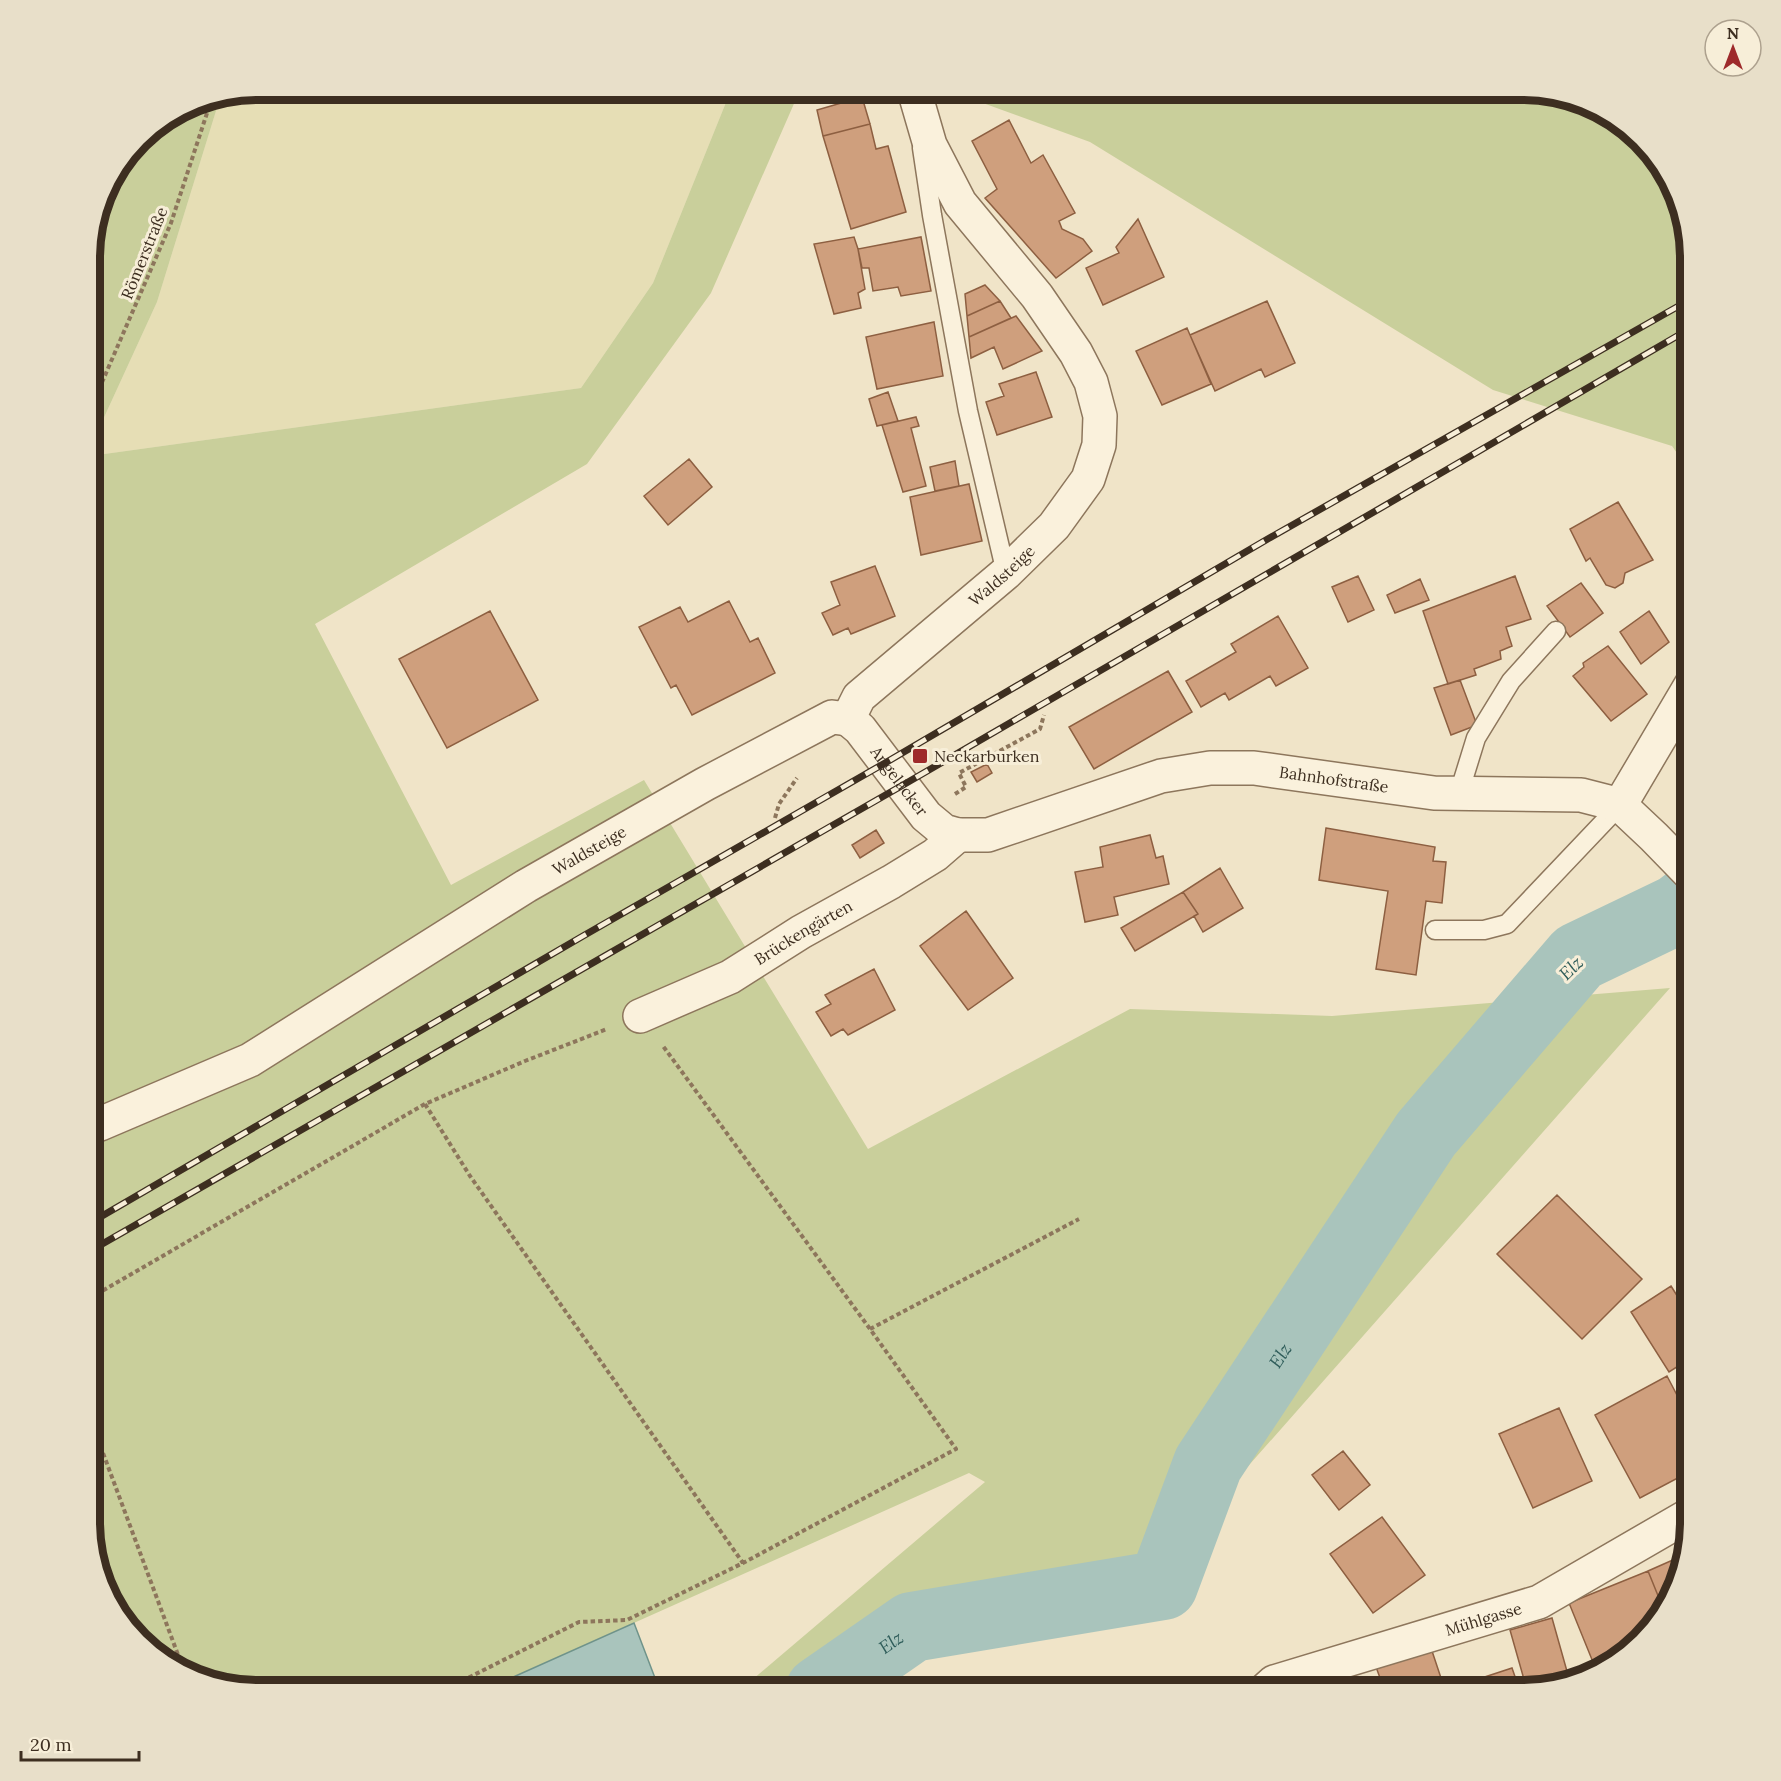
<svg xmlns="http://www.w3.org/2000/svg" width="1781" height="1781" font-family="Lora,serif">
  <rect width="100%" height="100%" fill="#f0e4c8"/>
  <path fill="#e6deb5" d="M259,90H731L653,283L581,388L90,456V448L157,302L220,98Z"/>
  <path fill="#c9cf9b" d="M731,90H800L711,293L587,464L315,624L451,885L644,780L868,1149L1130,1009L1332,1016L1670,988L1138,1591L915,1653L868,1691H739L985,1482L969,1473L482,1691H259L194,1678L132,1634L103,1587L90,1523V456L581,388L653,283Z
    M947,90H1533L1597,107L1649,147L1678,194L1691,258V473L1672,446L1493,390L1090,142Z
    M220,98L157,302L90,448V247L107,184L147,132L194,103Z"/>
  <path fill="#a9c4bc" stroke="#6f938a" stroke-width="1.5" d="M634,1623L660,1691H482Z"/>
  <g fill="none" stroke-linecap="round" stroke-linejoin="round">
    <path stroke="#a9c4bc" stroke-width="70" id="s1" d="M820,1691L912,1627L1163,1585L1208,1464L1426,1134L1578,957L1678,909L1691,899"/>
  </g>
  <path fill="#cf9f7d" stroke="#8d5f41" stroke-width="1.5" d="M862,97L870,124L823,136L817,110Z
    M1009,120L1031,163L1043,155L1075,213L1059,221L1062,229L1083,239L1092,251L1056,278L985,198L997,189L972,141Z
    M870,124L876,149L888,146L906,212L851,229L823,136Z
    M1138,219L1164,277L1103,305L1086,268L1119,253L1116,247Z
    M854,237L858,249L865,289L858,293L861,308L834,314L814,244Z
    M921,237L931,291L901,296L898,287L873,291L869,268H862L858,249Z
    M985,285L1000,301L967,316L965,294Z
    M1000,301L1011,318L969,337L967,316Z
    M1267,301L1295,363L1265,377L1261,369L1215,391L1190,335Z
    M1016,316L1042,351L1003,369L994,347L971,358L969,337Z
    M934,322L943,376L877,389L866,337Z
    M1187,328L1211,384L1162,405L1136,351Z
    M1036,372L1052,417L997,435L986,402L1004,396L999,384Z
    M888,392L898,421L877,426L869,399Z
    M916,417L919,426L911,428L926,486L903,492L882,425Z
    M689,459L712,487L668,525L644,496Z
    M955,461L959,486L935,491L930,467Z
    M969,484L982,541L921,555L910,497Z
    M1618,502L1653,560L1625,573L1623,583L1615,588L1606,585L1590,558L1586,561L1570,529Z
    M875,566L895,616L851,634L848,628L833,635L822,613L840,605L831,582Z
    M1358,576L1374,610L1348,622L1332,587Z
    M1515,576L1531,619L1506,627L1512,646L1500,651L1501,659L1474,669L1476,675L1448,684L1423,611Z
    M1420,579L1429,600L1395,613L1387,595Z
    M1581,583L1603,613L1570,637L1547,606Z
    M729,601L750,642L758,638L775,673L692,715L676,685L671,688L639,627L680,607L688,622Z
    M490,611L538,700L447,748L399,659Z
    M1649,611L1669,642L1641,664L1620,632Z
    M1278,616L1308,668L1276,686L1270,676L1229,700L1225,693L1201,707L1186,681L1236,652L1231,644Z
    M1608,646L1647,694L1611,721L1573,676L1584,667L1583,663Z
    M1168,671L1192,712L1094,769L1069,727Z
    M1460,680L1477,725L1451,735L1434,688Z
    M987,764L992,773L977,782L971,772Z
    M1326,828L1435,847L1433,861L1446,862L1442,903L1426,901L1416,975L1376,969L1388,891L1319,880Z
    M876,830L884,843L860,858L852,845Z
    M1150,835L1156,858L1163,856L1169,884L1114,897L1118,915L1085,922L1075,872L1103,867L1100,847Z
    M1220,868L1243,908L1203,932L1194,916L1198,914L1183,892Z
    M1183,892L1198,914L1135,951L1121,928Z
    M966,911L1013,978L968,1010L920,946Z
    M874,969L895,1010L848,1035L843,1029L831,1036L816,1012L831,1004L825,995Z
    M1557,1195L1642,1279L1582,1339L1497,1254Z
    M1671,1286L1691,1318V1358L1669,1372L1631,1312Z
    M1667,1376L1691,1422V1471L1640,1498L1595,1415Z
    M1559,1408L1592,1481L1533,1508L1499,1434Z
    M1343,1451L1370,1485L1339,1510L1312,1475Z
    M1382,1517L1425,1575L1373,1613L1330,1554Z
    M1684,1555L1678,1587L1663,1608L1648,1571Z
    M1648,1571L1663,1608L1634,1649L1597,1672L1569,1603Z
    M1552,1618L1570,1682L1527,1690L1510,1630Z
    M1431,1648L1445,1690L1512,1668L1520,1691H1367L1383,1686L1376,1667Z"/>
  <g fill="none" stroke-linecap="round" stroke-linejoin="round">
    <g stroke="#8d765c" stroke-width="21">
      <path id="lane" d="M922,148L932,215L968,411L1006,573
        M1459,793L1476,738L1511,681L1556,631
        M1435,930H1484L1507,924L1620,805"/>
    </g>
    <g stroke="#8d765c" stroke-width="36">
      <g id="street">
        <path id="s2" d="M848,719L860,729L926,816L944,831L958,835H988L1161,776L1210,768H1254L1434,793L1581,795L1620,805L1654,837L1691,875"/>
        <path id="s3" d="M848,719L859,697L1006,573L1054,526L1088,479L1099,445L1100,416L1091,382L1076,353L1037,296L960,203L930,145L914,90"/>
        <path d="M1620,805L1691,685"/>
        <path id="s4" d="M640,1016L730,977L801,932L891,882L935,855L958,835"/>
        <path id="s5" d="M90,1125L100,1124L250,1060L526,886L705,784L832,717L848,719"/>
        <path id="s6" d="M1264,1691L1274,1682L1539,1602L1691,1514"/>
      </g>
    </g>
    <path stroke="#8d765c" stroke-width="4" stroke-dasharray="4.5 3" stroke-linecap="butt" d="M90,410L171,223L208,110L209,100
      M955,794L966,787L959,773L1040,729L1044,715
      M775,818L779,804L797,778
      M425,1104L470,1176L743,1563
      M90,1298L425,1104L525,1061L607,1029
      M870,1329L1079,1219
      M90,1418L184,1671
      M442,1691L579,1622L627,1620L743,1563L956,1449L870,1329L663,1046"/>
    <use href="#lane" stroke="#faf1dc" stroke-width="18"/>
    <use href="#street" stroke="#faf1dc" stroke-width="33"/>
    <g stroke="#3d2e20" stroke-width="7">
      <path id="rail" d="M90,1223L583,936L885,763L1266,540L1691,299
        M90,1251L903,785L1691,328"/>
    </g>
    <use href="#rail" stroke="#f7eed8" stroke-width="4.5" stroke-dasharray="14" stroke-linecap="butt"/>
  </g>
  <rect fill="#9e2a2b" stroke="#f7eed8" stroke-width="2" x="912" y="748" width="16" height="16" rx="3"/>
  <g text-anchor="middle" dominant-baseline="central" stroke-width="6" stroke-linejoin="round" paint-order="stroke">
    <g font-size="16" fill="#3d2e20" stroke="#f7eed8">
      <text transform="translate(144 253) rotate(-68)">Römerstraße</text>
      <text stroke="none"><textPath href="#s3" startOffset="212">Waldsteige</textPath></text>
      <text stroke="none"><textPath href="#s2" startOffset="550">Bahnhofstraße</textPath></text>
      <text stroke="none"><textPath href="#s2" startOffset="81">Angeläcker</textPath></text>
      <text stroke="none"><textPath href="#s5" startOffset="572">Waldsteige</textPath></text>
      <text stroke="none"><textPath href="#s4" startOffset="184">Brückengärten</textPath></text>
      <text stroke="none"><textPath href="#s6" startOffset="232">Mühlgasse</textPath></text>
    </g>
    <g font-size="16" fill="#3d2e20" stroke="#f7eed8" text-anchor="start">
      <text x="934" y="756">Neckarburken</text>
    </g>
    <g font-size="18" font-style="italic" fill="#2f5d5a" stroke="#f7eed8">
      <text transform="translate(1571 968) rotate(-44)">Elz</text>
      <text stroke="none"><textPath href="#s1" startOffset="626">Elz</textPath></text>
      <text stroke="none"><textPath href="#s1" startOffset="86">Elz</textPath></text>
    </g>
  </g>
  <path d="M0 0H1781V1781H0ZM258 100H1522A158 158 0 0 1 1680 258V1522A158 158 0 0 1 1522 1680H258A158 158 0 0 1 100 1522V258A158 158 0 0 1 258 100Z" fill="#e8dfc9" fill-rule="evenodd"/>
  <path fill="none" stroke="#3d2e20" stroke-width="8" d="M258 100H1522A158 158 0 0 1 1680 258V1522A158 158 0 0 1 1522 1680H258A158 158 0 0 1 100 1522V258A158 158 0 0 1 258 100Z"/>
  <g transform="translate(1733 48)"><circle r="28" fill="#f7eed8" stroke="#ada18e" stroke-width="1.5"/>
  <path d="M0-4.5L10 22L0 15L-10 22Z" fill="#9e2a2b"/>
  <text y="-9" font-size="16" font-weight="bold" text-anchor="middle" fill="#3d2e20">N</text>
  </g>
  <path d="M21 1751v9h118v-9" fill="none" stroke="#3d2e20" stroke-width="3"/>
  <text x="30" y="1751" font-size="18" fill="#3d2e20" stroke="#f7eed8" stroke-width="4.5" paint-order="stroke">20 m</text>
</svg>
